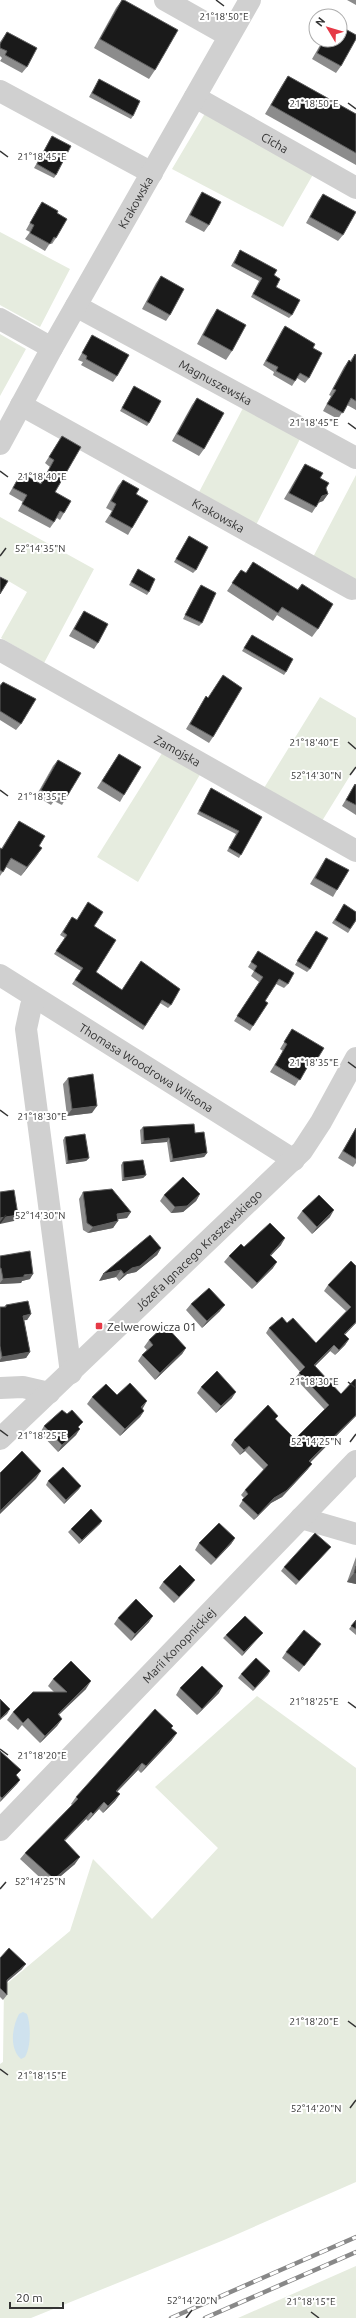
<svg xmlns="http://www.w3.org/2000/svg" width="356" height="2318" font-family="Ubuntu,sans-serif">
  <rect width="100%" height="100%" fill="#fff"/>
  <path fill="#e6ecdf" d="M207,110L315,171L283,227L172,169Z
    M0,232L70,269L40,327L0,305Z
    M0,334L26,349L0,396Z
    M243,408L300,439L255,527L197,496Z
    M356,475V583L312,559Z
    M0,517L94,569L44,663L1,638L27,592L0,576Z
    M320,697L356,718V766L322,821L264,788Z
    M164,750L202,771L138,882L97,857Z
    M257,1696L356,1768V2182L224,2240L31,2318H0V2064L3,2062L4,1986L70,1931L93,1859L152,1919L218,1848L155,1787Z
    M356,2266V2318H238Z"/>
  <path fill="#cfe2ee" d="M23,2012L27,2014C31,2025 31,2047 25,2057L21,2059C9,2048 12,2027 19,2014Z"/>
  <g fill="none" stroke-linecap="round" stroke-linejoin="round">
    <g stroke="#d0d0d0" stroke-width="22">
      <path d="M165,0L229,36"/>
      <path d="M0,91L152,173"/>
      <path id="s1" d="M195,97L356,188"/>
      <path id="s2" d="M76,306L356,458"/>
      <path d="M0,319L52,348"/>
      <path id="s3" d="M21,405L352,589"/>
      <path id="s4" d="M0,444L52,348L250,0"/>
      <path id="s5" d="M0,650L356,851"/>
      <path id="s6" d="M0,975L294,1160"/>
      <path d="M36,999L31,1006L26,1029L71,1373"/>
      <path d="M0,1388L23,1387L49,1393"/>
      <path id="s7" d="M0,1439L302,1151L321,1122L356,1058"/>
      <path d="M301,1518L356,1534"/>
      <path id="s8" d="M0,1830L356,1461"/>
    </g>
    <g stroke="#888" stroke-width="4.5">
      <path id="rail" d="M171,2318L356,2237
        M205,2318L356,2252"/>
    </g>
    <use href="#rail" stroke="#fff" stroke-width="3" stroke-dasharray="9" stroke-linecap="butt"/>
  </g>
  <path fill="#8c8c8c" d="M122,0L155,70L149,79L94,48L116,8Z
    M347,0H356V5Z
    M7,32L27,67L22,73L0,61L2,58L0,56V42Z
    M323,40H340L341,66L336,73L312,59Z
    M288,76L356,114V165L265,114L282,85Z
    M99,79L133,116L131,119L89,97Z
    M52,136L56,175L54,178L34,168Z
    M202,192L209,225L204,232L185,222L198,198Z
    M323,194L343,235L338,241L306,223L318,201Z
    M42,202L57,213L56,238L52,244L50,243L45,251L25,239L30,232L26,230L38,208Z
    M240,250L274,275L276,287L292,315L289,318L251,297L259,281L231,266Z
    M161,276L170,315L166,321L142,309L156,283Z
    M217,309L232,351L226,360L197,344L211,318Z
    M285,326L313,348L309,378L305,383L297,378L292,386L273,375L274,372L263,365L282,330Z
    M92,335L117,376L113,382L81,365L83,362L78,360L88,342Z
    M355,354L356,355V410L347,405L338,419L323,411L331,396L329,395L344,367L349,360L350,361Z
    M134,386L149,423L147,426L120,411Z
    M197,398L204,449L199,456L172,441L192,405Z
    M62,436L55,492L64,513L60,520L57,518L50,528L18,511L23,502L9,494L21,473L40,484L50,467L45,463Z
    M305,464L320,478L326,488L328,494L323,501L319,502L312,513L284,499L301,470Z
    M123,480L132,528L128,535L105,522L112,511L106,508L118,486Z
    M189,536L196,570L193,573L174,562Z
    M253,562L297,590L302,584L318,629L312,637L277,615L273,621L227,591L241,570L246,573Z
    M138,569L149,592L147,595L129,585Z
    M201,585L202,623L199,626L183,619L198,589Z
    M84,611L98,643L94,649L69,636L80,617Z
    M252,635L286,672L284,675L242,651Z
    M3,682L21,724L16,730L0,720V685Z
    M206,696L208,698L213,737L209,743L186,729Z
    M119,754L124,795L120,802L97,788Z
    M58,760L66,798L62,805L54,801L51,805L36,796L53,766Z
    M355,784L356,785V815L342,806Z
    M211,788L262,817L239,858L227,851L236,834L197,814Z
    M19,821L39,846L42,848L21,876L6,867L0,876V848L1,849L13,830Z
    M326,858L337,890L333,897L310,884L322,864Z
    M342,908L356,912V921L348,933L332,923Z
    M72,917L77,920L94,926L96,972L122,990L141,961L171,1005L168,1008L160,1003L143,1030L72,984L81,971L54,954L65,938L60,935Z
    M314,934L310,969L307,972L295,965Z
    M258,951L288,984L284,988L276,984L265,1001L253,1026L250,1031L234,1021L259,982L251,976L254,971L248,967Z
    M292,1029L316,1061L312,1068L308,1066L295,1086L270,1072L283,1051L280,1049Z
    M68,1078L92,1113L67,1116L63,1084Z
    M143,1127L195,1133L207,1153L204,1157L170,1162L167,1142L141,1144L140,1130Z
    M356,1128V1163L353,1167L338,1158Z
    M65,1137L89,1158L86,1161L66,1164L63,1140Z
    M123,1162L146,1175L143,1178L122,1181L121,1165Z
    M83,1192L127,1218L118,1219L113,1228L88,1233L83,1230L79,1199Z
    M200,1194L196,1201L183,1212L171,1213L160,1201L164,1195Z
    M302,1211L330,1217L312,1234L297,1218Z
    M281,1245L271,1255L273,1268L252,1289L224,1262L229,1256L244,1247Z
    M161,1248L157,1255L136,1272L127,1274L119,1281L116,1277L99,1281Z
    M0,1256L30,1279L22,1281L21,1283L0,1284Z
    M356,1266V1323L344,1335L349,1339L345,1345L335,1355L330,1351L315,1366L356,1416L310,1462L308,1469L282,1497L271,1503L254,1520L239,1506L244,1498L241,1495L245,1490L264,1470L245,1451L240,1455L231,1445L234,1440L276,1419L295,1439L325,1410L295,1378L300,1372L266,1333L269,1328L287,1323L316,1343L346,1311L324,1291L328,1285Z
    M191,1304L220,1311L202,1328L186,1310Z
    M6,1305L31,1314L27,1320H24L30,1352L26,1358L0,1362V1307H4Z
    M149,1340L186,1348L182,1354L155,1380L138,1361L142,1355L147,1350L144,1347Z
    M201,1387L232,1398L216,1413L197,1393Z
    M117,1395L143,1408H142L144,1411L140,1417L120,1436L87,1404L92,1397Z
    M44,1426L79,1428L76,1435L58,1452L40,1433Z
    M48,1481L81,1486L79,1489L64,1504L46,1485Z
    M102,1521L100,1524L79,1544L68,1532L71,1529Z
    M235,1538L231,1544L211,1565L195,1550L199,1543Z
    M328,1550L296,1585L281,1571L284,1567Z
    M356,1557V1584L347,1582Z
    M195,1580L190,1586L174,1603L159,1588L163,1582Z
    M118,1618L149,1622L131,1641L114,1624Z
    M356,1620V1635L349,1629Z
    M226,1635L260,1636L242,1656L223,1638Z
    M321,1644L299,1672L282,1658L286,1652Z
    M270,1671L253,1691L238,1678L241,1674Z
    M53,1679L86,1689L59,1715L62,1719L57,1726L40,1743L22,1725L18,1730L7,1720L13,1712L54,1692L48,1686Z
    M180,1688L219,1693L197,1715L176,1695Z
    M172,1728V1740L141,1773L138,1770L117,1792L120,1794L115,1801L103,1813L99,1809L88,1821L86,1819L65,1841L75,1864L49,1886L20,1859L25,1853L72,1805L71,1804L76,1797Z
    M0,1751L17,1776L20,1780L17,1784L0,1802Z
    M0,1958L22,1969L7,1982V1995L3,2000L0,1997Z"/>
  <path fill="#5f5f5f" d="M328,494L323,501L318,503L322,496Z
    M42,848L36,857L21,876L27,867Z
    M97,1106L92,1113L67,1116L72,1109Z
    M169,1138L167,1142L141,1144L144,1141Z
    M207,1153L204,1157L170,1162L173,1159Z
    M89,1158L86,1161L66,1164L68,1161Z
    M146,1175L143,1178L122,1181L124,1178Z
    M200,1194L196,1201L183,1212L171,1213L175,1207Z
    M334,1210L330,1217L312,1234L317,1227Z
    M131,1212L127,1218L112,1220L117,1214Z
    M18,1215L14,1221L0,1224V1218Z
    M118,1221L113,1228L88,1233L93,1227Z
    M285,1238L281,1245L266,1261L270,1255Z
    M161,1248L157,1255L136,1272L127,1274L119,1281L124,1274L132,1268Z
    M277,1262L273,1268L252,1289L257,1283Z
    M121,1270L116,1277L99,1281L103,1274Z
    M33,1274L30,1279L22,1281L21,1283L0,1284V1283L3,1279Z
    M225,1305L220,1311L202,1328L207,1321Z
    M31,1314L27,1320L19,1321L23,1316Z
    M356,1322V1323L340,1340L344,1334Z
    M349,1339L345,1345L335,1355L339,1350Z
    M334,1345L330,1351L310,1371L314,1365Z
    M186,1348L182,1354L155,1380L160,1373Z
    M30,1352L26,1358L0,1362V1360L2,1357Z
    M236,1392L232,1398L216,1413L221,1406Z
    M147,1401L143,1408L136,1414L141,1407Z
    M144,1411L140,1417L120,1436L125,1429Z
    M356,1415V1416L306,1467L309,1461Z
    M80,1429L76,1435L58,1452L62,1445Z
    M249,1446L245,1451L240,1455L244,1450Z
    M312,1464L308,1469L282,1497L271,1503L254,1520L258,1515L274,1498Z
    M41,1471L36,1479L0,1514V1511Z
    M81,1486L79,1489L64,1504L66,1500Z
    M102,1521L100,1524L79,1544L82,1540Z
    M235,1538L231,1544L211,1565L216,1559Z
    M354,1573L356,1574V1584L347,1582Z
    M195,1580L190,1586L174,1603L179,1597Z
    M153,1616L149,1622L131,1641L135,1634Z
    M263,1633L260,1636L242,1656L244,1652Z
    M270,1671L268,1675L253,1691L255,1688Z
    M91,1681L86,1689L52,1721L58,1714Z
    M223,1686L219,1693L197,1715L202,1709Z
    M10,1709L7,1714L0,1720V1719Z
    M62,1719L57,1726L40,1743L45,1736Z
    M177,1733L172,1740L141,1773L146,1766Z
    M142,1763L138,1770L111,1798L116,1791Z
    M20,1780L17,1784L0,1802L2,1798Z
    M120,1794L115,1801L103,1813L108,1806Z
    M104,1802L99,1809L88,1821L93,1814Z
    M91,1812L86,1819L59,1846L64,1840Z
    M80,1857L75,1864L49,1886L54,1879Z
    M26,1964L22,1969L3,1985L7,1980Z"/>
  <path fill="#1a1a1a" stroke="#5f5f5f" d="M122,0H124L178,30L155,70L100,39Z
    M340,26L356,35V39L341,66L317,53L324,40H340Z
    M7,32L37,48L27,67L5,55L7,51L0,48V44Z
    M288,76L356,114V153L271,105Z
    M99,79L140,101L133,116L92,93Z
    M52,136L71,146L56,175L37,164Z
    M202,192L221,202L209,225L190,215Z
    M323,194L356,212L343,235L310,217Z
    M42,202L58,211L57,213L67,219L56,238L54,237L50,244L30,233L34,225L30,223Z
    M240,250L277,270L274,275L280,279L276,287L300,300L292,315L253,294L262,278L234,263Z
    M161,276L184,289L170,315L147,302Z
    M217,309L246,325L232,351L203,335Z
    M285,326L315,344L313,348L322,353L309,378L300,373L295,381L276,371L278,367L266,361Z
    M92,335L129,355L117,376L86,359L87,356L82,353Z
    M355,354L356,355V401L351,398L343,413L327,404L336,390L333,389L349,360L351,362Z
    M134,386L161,401L149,423L122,408Z
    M197,398L224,413L204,449L177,434Z
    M62,436L81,447L55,492L71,501L64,513L60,511L54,522L22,504L27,495L13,488L21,473L41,484L54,460L49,457Z
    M305,464L323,473L320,478L329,483L326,488L328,494L322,496L316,507L289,493Z
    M123,480L139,489L136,494L148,501L132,528L110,516L116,504L111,501Z
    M189,536L208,547L196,570L176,559Z
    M253,562L298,590L302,584L333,604L318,629L282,607L278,613L232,583L241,570L246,573Z
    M138,569L155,579L149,592L131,582Z
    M0,577L8,581L0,594Z
    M201,585L216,593L202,623L185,615Z
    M84,611L108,624L98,643L74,629Z
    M252,635L293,659L286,672L244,648Z
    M223,675L242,688L213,737L190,724L206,696L208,698Z
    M3,682L36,699L21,724L0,711V686Z
    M119,754L141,767L124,795L102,781Z
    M58,760L81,773L66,798L58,794L56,798L41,790Z
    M355,784L356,785V805L346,800Z
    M211,788L262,817L241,855L229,848L239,831L199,811Z
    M19,821L45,836L39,846L42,848L27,867L11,858L3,872L0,870V848L2,849Z
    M326,858L349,870L337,890L315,878Z
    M88,902L103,912L94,926L116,940L96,972L122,990L141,961L180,989L171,1005L162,1000L145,1026L75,980L83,968L56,951L67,935L63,932L72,917L77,920Z
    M344,904L356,912V920L350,929L335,920Z
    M316,931L328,938L310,969L297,961Z
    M258,951L294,973L288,984L279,979L265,1001L268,1003L253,1026L237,1016L263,977L254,971L257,966L251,962Z
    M292,1029L324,1048L316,1061L312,1059L300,1080L275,1065L287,1044L284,1042Z
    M93,1074L97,1106L72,1109L68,1078Z
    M194,1124L195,1133L204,1132L207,1153L173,1159L169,1138L144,1141L143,1127Z
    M356,1128V1159L343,1151Z
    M85,1134L89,1158L68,1161L65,1137Z
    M143,1160L146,1175L124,1178L123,1162Z
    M183,1177L200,1194L187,1206L175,1207L164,1195Z
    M112,1189L131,1212L117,1214L118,1221L93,1227L87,1223L83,1192Z
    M14,1190L18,1215L0,1218V1192Z
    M319,1195L334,1210L317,1227L302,1211Z
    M270,1223L285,1238L270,1255L277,1262L257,1283L229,1256L241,1244L244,1247Z
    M150,1235L161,1248L140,1266L132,1268L124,1274L121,1270L103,1274Z
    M30,1251L33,1274L24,1275V1277L3,1279L1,1268H0V1256Z
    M351,1261L356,1266V1322L344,1334L349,1339L339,1350L334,1345L314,1365L341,1394L355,1379L356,1380V1415L309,1461L312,1464L286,1491L274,1498L258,1515L242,1500L248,1494L245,1490L268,1465L249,1446L244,1450L234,1440L268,1405L278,1416L275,1419L295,1439L329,1405L299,1373L305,1367L269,1328L282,1317L287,1323L293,1318L316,1343L351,1307L328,1285Z
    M209,1288L225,1305L207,1321L191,1304Z
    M28,1301L31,1314L23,1316L30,1352L2,1357L0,1346V1307H6V1305Z
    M165,1325L186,1348L160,1373L142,1355L153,1345L149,1340Z
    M217,1371L236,1392L221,1406L201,1387Z
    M130,1383L147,1401L141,1407L144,1411L125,1429L92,1397L106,1384L117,1395Z
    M62,1410L67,1414L72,1410L83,1422L78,1427L80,1429L62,1445L44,1426Z
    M22,1451L41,1471L0,1511V1473Z
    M63,1467L81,1486L66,1500L48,1481Z
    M91,1509L102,1521L82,1540L71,1529Z
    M219,1523L235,1538L216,1559L199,1543Z
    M315,1533L331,1547L299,1581L284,1567Z
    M180,1565L195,1580L179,1597L163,1582Z
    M356,1566V1574L354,1573Z
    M136,1599L153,1616L135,1634L118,1618Z
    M245,1616L263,1633L244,1652L226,1635Z
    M356,1620V1629L351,1626Z
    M304,1630L321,1644L304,1666L286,1652Z
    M256,1658L270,1671L255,1688L241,1674Z
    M71,1661L91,1681L58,1714L62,1719L45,1736L28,1718L23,1723L13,1712L33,1692H67L53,1679Z
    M202,1666L223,1686L202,1709L180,1688Z
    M0,1699L10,1709L0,1719Z
    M155,1709L173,1726L171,1728L177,1733L146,1766L142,1763L116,1791L120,1794L108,1806L104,1802L93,1814L91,1812L64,1840L80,1857L54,1879L25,1853L78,1799L76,1797Z
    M0,1751L21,1770L16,1775L20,1780L2,1798L0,1796Z
    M9,1948L26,1964L7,1980V1995L0,1988V1958Z"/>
  <path fill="none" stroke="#333" stroke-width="1.5" d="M216,0L224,6M348,103L356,109M0,151L8,157M348,423L356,429M0,471L8,477M0,556L6,548M348,742L356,749M350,775L356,767M0,790L8,796M348,1062L356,1068M0,1110L8,1116M0,1223L6,1215M348,1382L356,1388M0,1430L8,1436M350,1442L356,1434M348,1702L356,1708M0,1749L8,1755M0,1889L6,1882M348,2021L356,2027M0,2069L8,2075M350,2108L356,2100M311,2312L319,2318M186,2318L192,2310"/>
  <rect fill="#e63946" stroke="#fff" stroke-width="1.5" x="95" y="1322" width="8" height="8" rx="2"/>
  <g text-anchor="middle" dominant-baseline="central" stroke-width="4" stroke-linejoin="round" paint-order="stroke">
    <g font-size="12" fill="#333" stroke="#fff">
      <text stroke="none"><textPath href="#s1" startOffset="92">Cicha</textPath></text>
      <text stroke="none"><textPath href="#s4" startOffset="277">Krakowska</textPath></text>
      <text stroke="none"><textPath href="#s2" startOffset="159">Magnuszewska</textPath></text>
      <text stroke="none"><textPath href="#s3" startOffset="226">Krakowska</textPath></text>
      <text stroke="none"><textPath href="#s5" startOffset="204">Zamojska</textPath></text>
      <text stroke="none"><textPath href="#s6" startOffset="173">Thomasa Woodrowa Wilsona</textPath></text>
      <text stroke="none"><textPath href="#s7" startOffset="274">Józefa Ignacego Kraszewskiego</textPath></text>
      <text stroke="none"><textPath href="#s8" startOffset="257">Marii Konopnickiej</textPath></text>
    </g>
    <g font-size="12" fill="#333" stroke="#fff" text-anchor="start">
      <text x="107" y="1326">Zelwerowicza 01</text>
    </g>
  </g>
  <g font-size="10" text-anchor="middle" fill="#333" stroke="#fff" stroke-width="4" stroke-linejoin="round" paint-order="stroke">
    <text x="224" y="20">21°18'50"E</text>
    <text x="314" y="107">21°18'50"E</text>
    <text x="42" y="160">21°18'45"E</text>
    <text x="314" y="426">21°18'45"E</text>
    <text x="42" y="480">21°18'40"E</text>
    <text x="40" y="552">52°14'35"N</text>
    <text x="314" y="746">21°18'40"E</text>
    <text x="316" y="779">52°14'30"N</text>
    <text x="42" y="800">21°18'35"E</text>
    <text x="314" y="1066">21°18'35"E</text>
    <text x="42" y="1120">21°18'30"E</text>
    <text x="40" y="1219">52°14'30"N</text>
    <text x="314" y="1385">21°18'30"E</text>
    <text x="42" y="1439">21°18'25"E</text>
    <text x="316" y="1445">52°14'25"N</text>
    <text x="314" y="1705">21°18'25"E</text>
    <text x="42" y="1759">21°18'20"E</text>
    <text x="40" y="1885">52°14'25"N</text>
    <text x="314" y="2025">21°18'20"E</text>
    <text x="42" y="2079">21°18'15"E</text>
    <text x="316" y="2112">52°14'20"N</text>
    <text x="192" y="2304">52°14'20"N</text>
    <text x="311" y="2305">21°18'15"E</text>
  </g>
  <g transform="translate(328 28) rotate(308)"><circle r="19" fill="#ffffff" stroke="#adadad"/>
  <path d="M0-3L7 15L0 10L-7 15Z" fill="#e63946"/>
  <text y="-6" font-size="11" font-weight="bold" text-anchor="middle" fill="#333333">N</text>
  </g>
  <path d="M10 2302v6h53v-6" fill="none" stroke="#333333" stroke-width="2"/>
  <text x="16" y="2302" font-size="12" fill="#333333" stroke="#ffffff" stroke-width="3" paint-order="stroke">20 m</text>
</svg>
